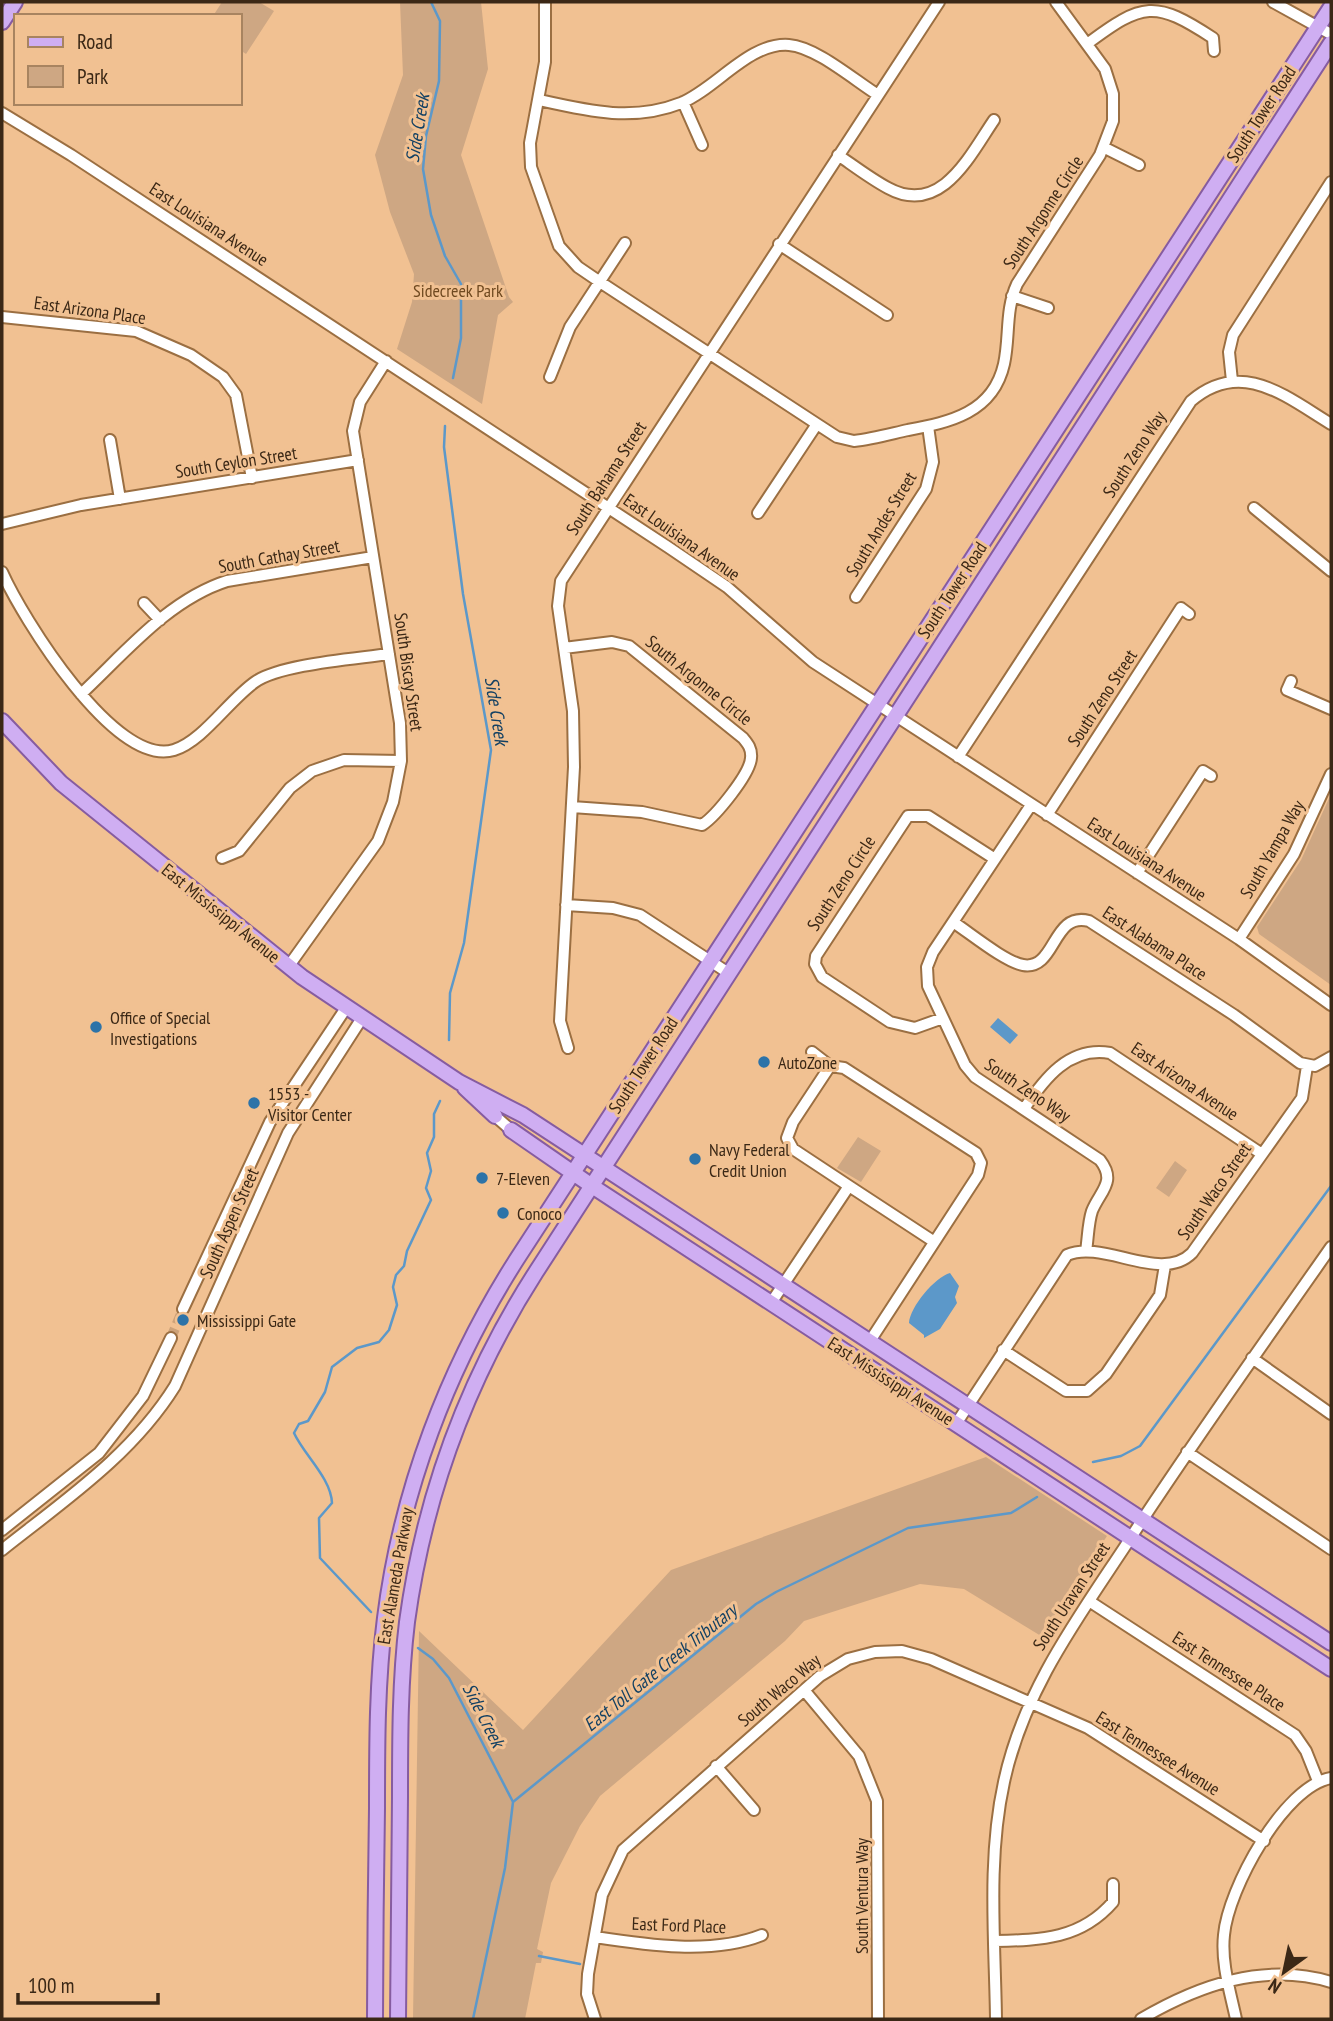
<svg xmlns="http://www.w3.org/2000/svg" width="1333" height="2021" font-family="'PT Sans Narrow',sans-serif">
  <rect width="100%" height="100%" fill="#f1c192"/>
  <path fill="#cea783" d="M222,2H259L274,11L246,54L240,50V16H213Z
    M400,2H481L488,69L461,155L509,297L513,302L498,315L482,404L397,349L412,302L414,274L390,212L375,155L403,75Z
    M1331,794V985L1259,934L1257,927L1301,860Z
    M858,1137L881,1151L861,1182L837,1168Z
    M1175,1161L1187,1170L1169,1197L1156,1188Z
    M986,1457L1107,1536L1041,1636L964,1589L920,1584L804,1621L785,1641L600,1796L580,1826L551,1883L537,1949L543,1952L541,1963H536L525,2019H413L419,1631L523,1730L671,1570Z"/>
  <path fill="#5c98c9" d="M998,1018L1018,1035L1010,1044L990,1027Z
    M950,1273L959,1286L955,1297L957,1303L940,1329L924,1338V1335L909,1323C910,1307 935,1277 950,1273Z"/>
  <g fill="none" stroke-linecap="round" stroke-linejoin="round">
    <path stroke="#5c98c9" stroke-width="2.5" d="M431,2L440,21L439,81L426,136L423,169L431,215L445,256L461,284V338L453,378
      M445,426L444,447L463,594L491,750L464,943L450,993L449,1040
      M1093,1462L1121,1456L1140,1446L1331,1186
      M371,1612L320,1558L319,1518L332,1503C331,1478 304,1455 294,1433L299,1424L308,1421L325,1392L332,1367L357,1348L379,1342L389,1330L397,1305L393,1287L396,1275L404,1266L407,1251L431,1200L426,1188L431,1171L427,1153L434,1137V1114L440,1101
      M418,1648L433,1659L449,1678L513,1802
      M539,1956L580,1964
      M473,2019L505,1868L513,1802L756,1604L776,1592L908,1528L1011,1513L1037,1497"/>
    <path stroke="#cda279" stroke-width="10" stroke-dasharray="10 5" stroke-linecap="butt" d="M171,1338L183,1309"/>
    <g stroke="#9b6f42" stroke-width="14">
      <path id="minor" d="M545,2V62L530,143L531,167L559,246L578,267L600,282L817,424L837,437L854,441C872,439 890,434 908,430C950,422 993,413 1004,364C1010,337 1005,310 1017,284L1100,155L1113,121V94L1105,69L1056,2
        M1273,2L1331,34
        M1087,44C1143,2 1155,0 1213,38L1214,51
        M539,100C588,111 633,122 681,103C717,88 749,42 789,45C816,47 854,80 878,95
        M683,102L702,145
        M2,113L71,155L668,547L727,587L813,662L1239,939L1331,1005
        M1105,148L1139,165
        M838,155C854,166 871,179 888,188C941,217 970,155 994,120
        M779,244L887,315
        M1012,296L1048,308
        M2,317L136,331L191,355L223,377L236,395L252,478
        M550,377L570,327L625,243
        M1232,381L1229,352L1233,335L1331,182
        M110,440L120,499
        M1254,508L1331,571
        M758,513L817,424
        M2,524L81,505L358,460
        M2,572C22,617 115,768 174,750C203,741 229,700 255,682C281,664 356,659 389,654
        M856,597L926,489L933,462L928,426
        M144,603L160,620
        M564,648L612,642L629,646L743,738C748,744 752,749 751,758C750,774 716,816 702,825L642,812L572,807
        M1291,681L1287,690L1331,709
        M81,694C125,653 168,600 227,581L373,557
        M958,757L1191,401C1241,358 1285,396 1331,424
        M1031,805L933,952L927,967L928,986L965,1065L975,1077L1100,1160C1117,1182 1100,1191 1092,1211C1088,1223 1088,1239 1086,1251
        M1047,815L1181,608L1189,614
        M222,858L239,851L290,788L312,771L344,760L401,761
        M1137,873L1203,771L1211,776
        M566,905L613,908L640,915L730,974
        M953,922C970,933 1005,962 1023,965C1056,971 1052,911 1089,921L1234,1015L1300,1063L1315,1066L1331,1057
        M1239,939L1294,854L1331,774
        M288,967L378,841L393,802L401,761L400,723L353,431L360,402L386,361
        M943,1018L915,1028L890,1022L822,977L815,964L816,956L908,816H928L995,859
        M568,1048L560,1021L574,767L573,711L558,606L561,581L939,2
        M830,1066L844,1068L976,1153L981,1163L978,1175L870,1341
        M1024,1109C1044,1079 1069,1046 1110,1053L1262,1154
        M495,1116L511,1130
        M849,1186L933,1241
        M771,1303L849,1186L793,1149L787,1138L793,1122L830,1066L812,1052
        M183,1309L270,1122L346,1008
        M1003,1350L1066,1391H1087L1106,1374L1160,1295L1165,1265
        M1252,1358L1331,1414
        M956,1424L1067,1255C1103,1239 1161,1284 1192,1253L1302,1098L1307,1066
        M1187,1452L1331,1549
        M2,1530L99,1453L143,1396L171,1338
        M2,1550C65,1500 132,1455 175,1386L288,1133L362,1018
        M1089,1601L1295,1735L1306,1751L1318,1781
        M804,1690L859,1756L877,1801L878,2019
        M716,1766L754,1810
        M595,1937C647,1945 712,1955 762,1935
        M995,1941C1042,1940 1081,1939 1113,1902V1884
        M595,2019L587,1994L588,1974L602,1895L623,1850L820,1676L848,1659L875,1652L902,1651L931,1659L1088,1728L1264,1841
        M996,2019C995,1941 987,1859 1004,1782C1023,1693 1075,1622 1124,1548C1190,1446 1261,1347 1331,1247
        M1141,2019C1199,1985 1264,1962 1331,1982
        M1236,2019C1230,1991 1221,1963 1224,1935C1228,1889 1284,1786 1331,1778"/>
    </g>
    <g stroke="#865ca0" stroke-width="18">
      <path id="major" d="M2,22L15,2
        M2,721L61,783L302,977L459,1082L523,1115L1331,1643
        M465,1088L495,1116
        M511,1130L592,1186L1331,1669
        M375,2019C375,1949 376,1878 377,1808C377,1744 377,1681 385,1618C401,1490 448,1367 517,1259L1331,7
        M398,2019C398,1945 399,1871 400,1797C400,1739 400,1680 407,1622C424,1497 468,1378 536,1272L1331,43"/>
    </g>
    <use href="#minor" stroke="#fff" stroke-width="10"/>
    <use href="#major" stroke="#cfaef2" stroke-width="14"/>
  </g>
  <g fill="#2d73a8" stroke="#f1c192" stroke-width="2.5">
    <circle cx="96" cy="1027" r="7"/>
    <circle cx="764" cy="1062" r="7"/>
    <circle cx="254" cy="1103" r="7"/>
    <circle cx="695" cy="1159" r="7"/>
    <circle cx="482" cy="1178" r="7"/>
    <circle cx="503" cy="1213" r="7"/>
    <circle cx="183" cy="1320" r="7"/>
  </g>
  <g text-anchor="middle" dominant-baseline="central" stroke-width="6" stroke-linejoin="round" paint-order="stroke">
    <g font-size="18" fill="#3b2816" stroke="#f1c192">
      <text transform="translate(1261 114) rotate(-57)">South Tower Road</text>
      <text transform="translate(1043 212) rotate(-57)">South Argonne Circle</text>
      <text transform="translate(209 224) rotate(33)">East Louisiana Avenue</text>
      <text transform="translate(90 310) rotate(8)">East Arizona Place</text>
      <text transform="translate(1134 454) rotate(-57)">South Zeno Way</text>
      <text transform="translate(236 462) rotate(-9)">South Ceylon Street</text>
      <text transform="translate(606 478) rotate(-57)">South Bahama Street</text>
      <text transform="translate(881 524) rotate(-59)">South Andes Street</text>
      <text transform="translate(682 537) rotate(35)">East Louisiana Avenue</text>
      <text transform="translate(279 556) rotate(-10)">South Cathay Street</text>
      <text transform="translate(952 590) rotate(-57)">South Tower Road</text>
      <text transform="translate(409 672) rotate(82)">South Biscay Street</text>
      <text transform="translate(699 680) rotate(39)">South Argonne Circle</text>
      <text transform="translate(1102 698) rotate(-57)">South Zeno Street</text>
      <text transform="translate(1272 849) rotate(-60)">South Yampa Way</text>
      <text transform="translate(1147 859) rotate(33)">East Louisiana Avenue</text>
      <text transform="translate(841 883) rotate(-57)">South Zeno Circle</text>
      <text transform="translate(221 913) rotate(39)">East Mississippi Avenue</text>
      <text transform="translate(1155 943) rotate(33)">East Alabama Place</text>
      <text transform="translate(643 1065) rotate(-57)">South Tower Road</text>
      <text transform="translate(1185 1081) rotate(34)">East Arizona Avenue</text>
      <text transform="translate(1028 1090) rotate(34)">South Zeno Way</text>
      <text transform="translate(1214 1191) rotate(-55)">South Waco Street</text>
      <text transform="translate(229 1223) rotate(-66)">South Aspen Street</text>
      <text transform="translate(891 1381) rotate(33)">East Mississippi Avenue</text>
      <text transform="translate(395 1576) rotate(-80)">East Alameda Parkway</text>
      <text transform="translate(1071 1596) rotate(-57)">South Uravan Street</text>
      <text transform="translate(1229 1671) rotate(33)">East Tennessee Place</text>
      <text transform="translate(779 1690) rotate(-40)">South Waco Way</text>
      <text transform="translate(1158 1753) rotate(32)">East Tennessee Avenue</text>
      <text transform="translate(861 1896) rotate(-90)">South Ventura Way</text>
      <text transform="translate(679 1925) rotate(2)">East Ford Place</text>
    </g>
    <g font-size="18" fill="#6f4920" stroke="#f1c192">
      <text x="458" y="290">Sidecreek Park</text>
    </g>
    <g font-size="18" fill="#3b2816" stroke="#f1c192" text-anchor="start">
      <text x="110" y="1017">Office of Special<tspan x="110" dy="21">Investigations</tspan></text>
      <text x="778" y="1062">AutoZone</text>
      <text x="268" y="1093">1553 -<tspan x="268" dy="21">Visitor Center</tspan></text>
      <text x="709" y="1149">Navy Federal<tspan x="709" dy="21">Credit Union</tspan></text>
      <text x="496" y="1178">7-Eleven</text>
      <text x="517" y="1213">Conoco</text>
      <text x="197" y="1320">Mississippi Gate</text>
    </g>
    <g font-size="19" font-style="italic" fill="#144163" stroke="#f1c192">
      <text transform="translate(417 128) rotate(-81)">Side Creek</text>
      <text transform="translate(497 711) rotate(81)">Side Creek</text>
      <text transform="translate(660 1667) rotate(-39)">East Toll Gate Creek Tributary</text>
      <text transform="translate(484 1715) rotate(63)">Side Creek</text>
    </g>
  </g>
  <rect width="1333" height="2021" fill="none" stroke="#3b2816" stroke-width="7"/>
  <rect x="14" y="14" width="228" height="91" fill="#f1c192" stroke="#a88460" stroke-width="2"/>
  <rect x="28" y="37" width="35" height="10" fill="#cfaef2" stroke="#a88460" stroke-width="2"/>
  <text x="77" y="49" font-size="21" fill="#3b2816">Road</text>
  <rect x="28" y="66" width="35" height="21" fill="#cea783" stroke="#a88460" stroke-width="2"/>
  <text x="77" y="84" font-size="21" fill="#3b2816">Park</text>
  <g transform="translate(1284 1972) rotate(213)" stroke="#f1c192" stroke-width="5" paint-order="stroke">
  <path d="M0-5L12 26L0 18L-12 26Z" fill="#3b2816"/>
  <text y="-10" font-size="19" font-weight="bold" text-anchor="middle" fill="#3b2816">N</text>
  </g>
  <path d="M18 1993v10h140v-10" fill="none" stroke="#3b2816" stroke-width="3.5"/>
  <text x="28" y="1993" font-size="21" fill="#3b2816" stroke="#f1c192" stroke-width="5" paint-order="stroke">100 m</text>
</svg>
